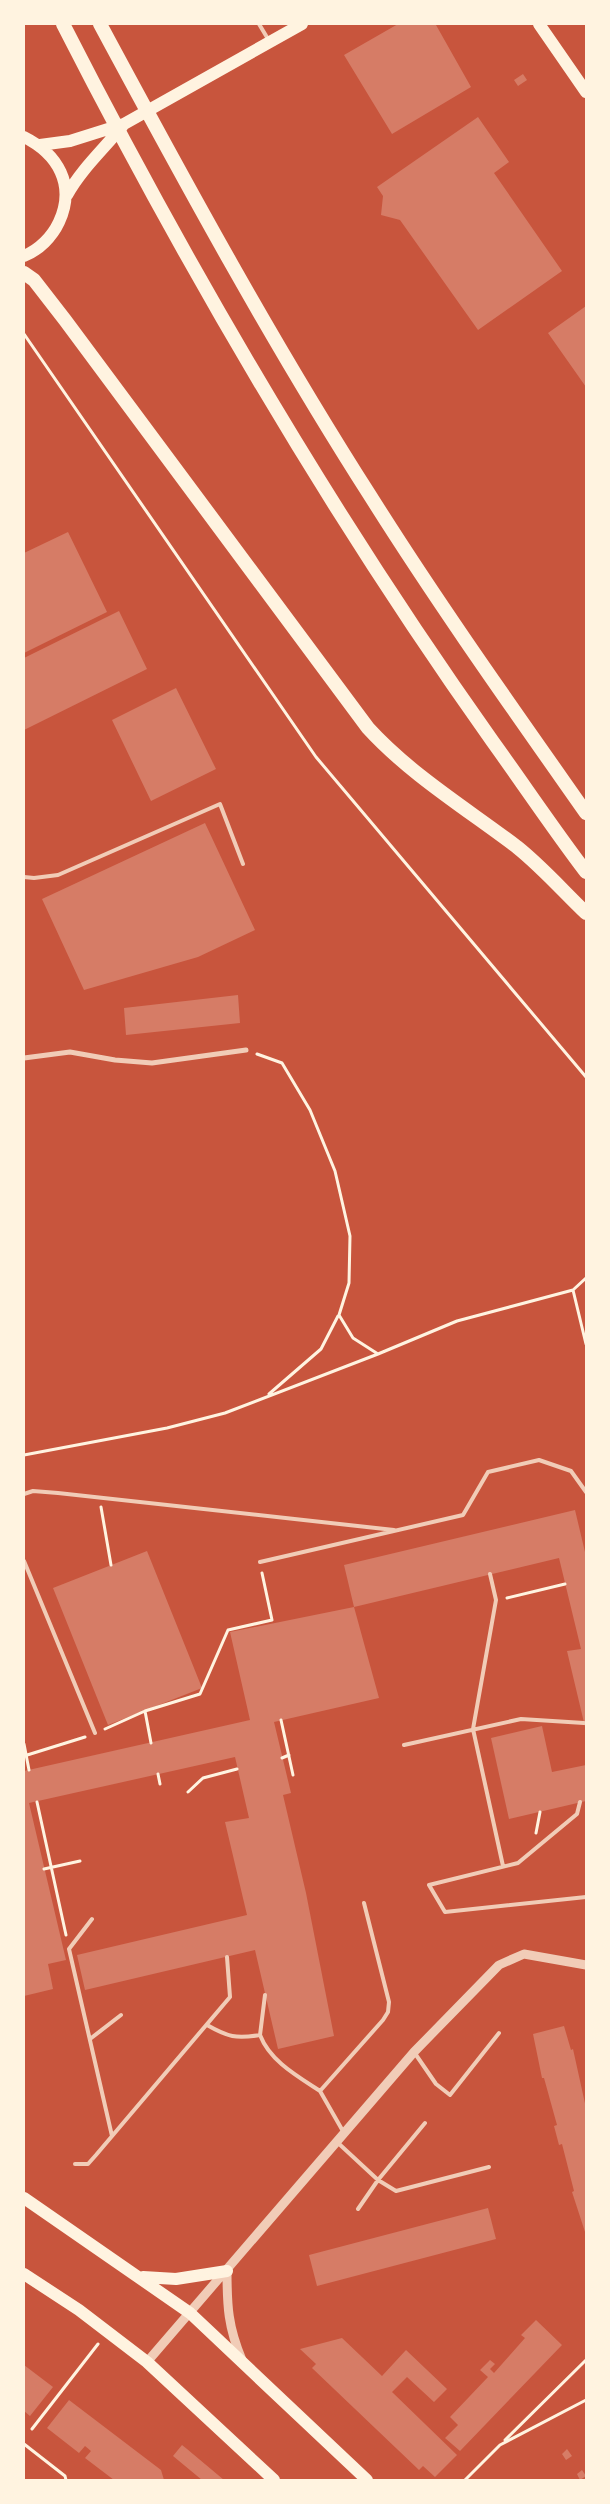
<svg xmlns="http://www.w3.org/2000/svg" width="610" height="2504" font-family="'Work Sans',sans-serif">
  <rect width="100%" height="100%" fill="#c8553d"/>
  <path fill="#d67c66" d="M398,24H437L436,25L471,87L392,134L344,55Z
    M523,74L527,80L518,86L514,80Z
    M478,117L509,162L494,173L562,271L478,330L400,220L381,215L383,196L377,187Z
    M586,306V387L548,333Z
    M68,532L107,612L24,653V553Z
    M119,611L147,669L24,730V658Z
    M176,688L216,769L151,801L112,720Z
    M205,823L255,930L198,957L84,990L42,899Z
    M238,995L240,1023L126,1035L124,1008Z
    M575,1510L585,1552H586V1731L567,1651L581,1649L559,1558L354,1607L344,1565Z
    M147,1551L202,1688L108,1725L53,1588Z
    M354,1607L379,1698L274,1722L291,1793L283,1795L306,1893L334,2036L278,2049L255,1950L85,1990L77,1955L247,1915L225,1822L249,1818L235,1757L29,1803L66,1960L48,1964L53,1989L24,1996V1771L250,1720L230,1632Z
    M542,1726L552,1772L586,1765V1801L509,1819L491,1738Z
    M564,2026L571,2050L573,2049L586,2108V2235L572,2192L574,2191L562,2144L559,2145L554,2126L557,2125L544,2078H542L533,2034Z
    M488,2208L496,2239L317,2286L309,2255Z
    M536,2320L562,2345L460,2451L445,2438L458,2425L450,2417L488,2377L480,2370L490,2360L495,2364L490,2369L494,2373L525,2338L521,2335Z
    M342,2338L382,2376L406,2350L447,2389L434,2402L407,2377L392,2392L457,2455L435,2477L423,2466L419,2470L312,2368L316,2364L300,2349Z
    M24,2365L53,2387L30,2416L24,2411Z
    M69,2400L161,2470L164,2480H114L85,2458L91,2451L85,2446L79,2453L47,2428Z
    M182,2445L187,2449L224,2480H202L173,2456Z
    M567,2449L572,2456L566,2460L562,2454Z
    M582,2470L586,2476L580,2480L577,2474Z"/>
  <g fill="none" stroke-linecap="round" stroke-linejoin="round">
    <path stroke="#fff3e0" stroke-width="3" d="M24,334L316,757L586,1077
      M257,1054L282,1063L310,1110L335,1171L350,1236L349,1283L339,1315L353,1338L378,1354
      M573,1290L586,1344
      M269,1394L321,1349L338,1316
      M24,1455L167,1428L225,1413L378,1354L457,1321L573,1290L586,1278
      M101,1507L111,1565
      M507,1598L565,1584
      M145,1711L151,1743
      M281,1720L293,1775
      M105,1729L145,1711L200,1694L228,1630L272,1620L262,1573
      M24,1744L29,1770
      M24,1756L85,1737
      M282,1758L289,1755
      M158,1774L160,1784
      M188,1792L203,1778L237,1769
      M37,1802L66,1935
      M536,1833L540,1812
      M44,1869L80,1861
      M32,2429L98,2344
      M505,2440L586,2360
      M24,2444L65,2476L66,2480
      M465,2480L500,2445L586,2400"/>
    <path stroke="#f1ccb7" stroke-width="4" d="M259,24L268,39
      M24,877L34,878L58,875L220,804L243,864
      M24,1494L33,1491L58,1493L394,1530
      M24,1561L95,1733
      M260,1562L463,1515L488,1472L539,1460L571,1471L586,1492
      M490,1574L496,1600L473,1729L503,1866
      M404,1745L521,1719L584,1723
      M580,1802L577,1814L518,1863L429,1885L445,1912L586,1897
      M92,1919L69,1949L112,2136
      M207,2025C228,2037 236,2039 260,2035C270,2061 297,2076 320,2091
      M260,2035L265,1995
      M90,2039L121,2015
      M414,2052L436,2084L450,2095L499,2033
      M344,2133L320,2091L383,2020L388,2012L389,2002L364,1903
      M337,2142L378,2180L396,2191L489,2167
      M75,2164H88L96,2155L230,1997L227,1957
      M358,2209L378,2180L425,2123"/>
    <path stroke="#f1ccb7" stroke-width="5" d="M24,1058L70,1052L115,1060L152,1063L246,1050"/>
    <path stroke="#f1ccb7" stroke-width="9" d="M227,2271C227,2306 228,2327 242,2360
      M147,2362L414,2052L499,1965L524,1954L586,1965"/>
    <path stroke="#fff3e0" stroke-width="12" d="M539,24L586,92
      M24,137C58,154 76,185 59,222C52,237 39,250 24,256
      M40,145L70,141L124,124L302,24
      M67,195C82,168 105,148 124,124
      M24,2198L190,2313L367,2480
      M24,2274L79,2310L147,2362L274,2480
      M143,2277L176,2279L227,2271"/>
    <path stroke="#fff3e0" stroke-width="14" d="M63,24C190,273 331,514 493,742C524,785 554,830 586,872
      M100,24C186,184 273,344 371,497C439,605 513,709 586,813
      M24,273L34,280L65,320L368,728C411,775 467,809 517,847C542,867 563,891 586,913"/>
  </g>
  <rect width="610" height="2504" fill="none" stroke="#fff3e0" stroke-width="50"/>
</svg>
